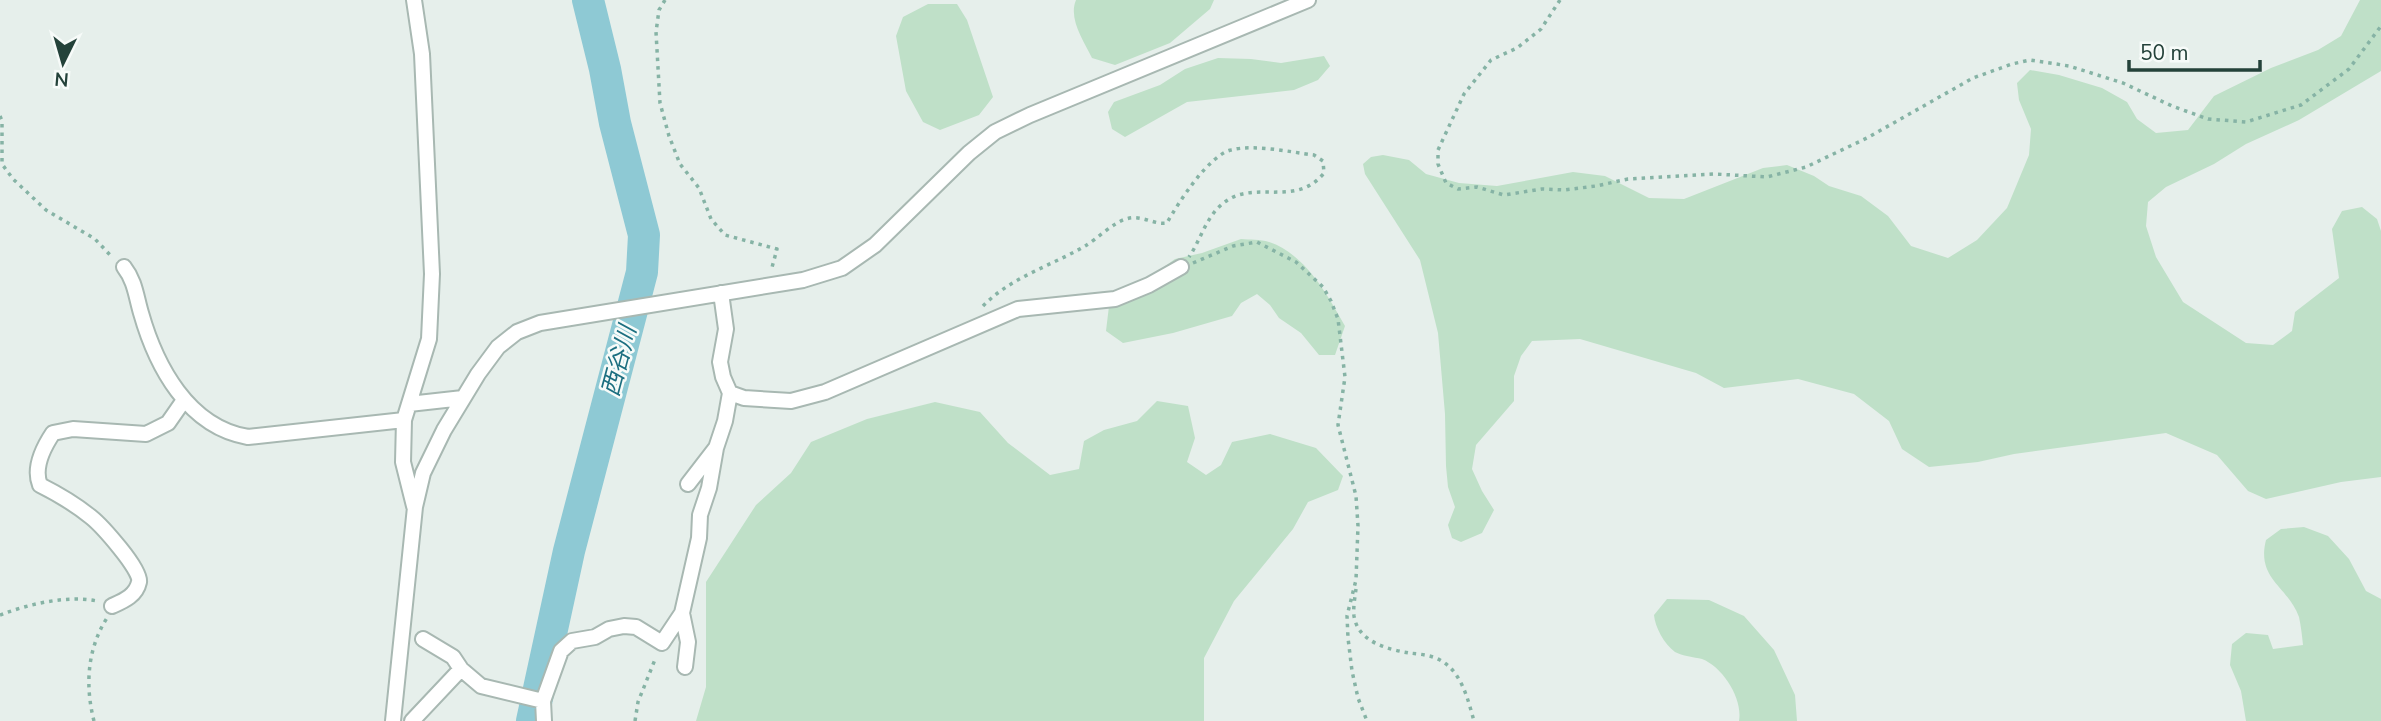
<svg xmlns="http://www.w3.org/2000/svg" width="2381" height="721" font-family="'Nunito Sans','Noto Sans JP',sans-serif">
  <rect width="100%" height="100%" fill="#e6efeb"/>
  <path fill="#bfe0c8" d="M1076,0H1214L1210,9L1170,43L1115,65L1092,58C1084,41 1068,19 1076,0Z
    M2360,0H2381V71L2299,120L2246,144L2214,164L2166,187L2148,202L2146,226L2156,257L2183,302L2246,343L2273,345L2292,331L2295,312L2339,278L2332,229L2342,211L2362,207L2377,219L2381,231V477L2341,482L2266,499L2248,491L2217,455L2166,433L2014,454L1978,462L1929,467L1902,449L1889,421L1854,394L1798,379L1724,388L1696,373L1580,339L1532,341L1521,356L1514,376V401L1476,445L1472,469L1482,491L1494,510L1482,533L1461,542L1452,538L1448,525L1455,507L1448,487L1446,466L1445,414L1438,333L1420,260L1365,174L1363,164L1371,157L1383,155L1409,160L1426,174L1459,183L1497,186L1573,172L1605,176L1649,198L1684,199L1763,168L1787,165L1814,176L1829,186L1861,196L1888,216L1911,246L1948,258L1977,240L2007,208L2029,155L2031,129L2019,100L2017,83L2030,70L2059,75L2102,88L2127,102L2137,119L2156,133L2188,130L2214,96L2271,68L2318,50L2341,36Z
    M928,4H957L967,20L993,97L979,115L940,130L923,122L906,91L896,36L903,17Z
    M1324,56L1330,66L1318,80L1294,90L1187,102L1125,137L1112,129L1108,112L1114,102L1160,85L1185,69L1218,58L1251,59L1281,63Z
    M1241,239C1250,240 1260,239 1269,242C1305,254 1327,294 1345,326L1335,355H1319L1301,333L1279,318L1270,305L1257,294L1241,303L1232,316L1173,333L1123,343L1106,331L1109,306L1175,259L1202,253Z
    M1157,401L1188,406L1195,438L1187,462L1206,475L1221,465L1232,442L1270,434L1316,448L1343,476L1338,490L1308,502L1293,529L1234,601L1204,658V721H696L706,687V582L756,505L791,473L811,442L867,419L935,402L980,412L1008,443L1050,475L1079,469L1084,441L1104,430L1137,421Z
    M2304,527L2328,536L2349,559L2366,591L2381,599V721H2246L2241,691L2230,665L2232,644L2246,633L2268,635L2273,649L2303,645C2302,636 2301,626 2299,617C2288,586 2256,579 2266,540L2281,529Z
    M1667,599L1709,600L1744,616L1774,650L1795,695L1797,721H1739C1743,699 1723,667 1702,659C1694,657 1682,656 1675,652C1664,644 1655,627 1654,615Z"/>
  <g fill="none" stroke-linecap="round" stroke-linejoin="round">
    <path stroke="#8ec9d4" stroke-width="32" d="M532,721L569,551L642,272L644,235L615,123L605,69L588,0"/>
    <g stroke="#a8b8b2" stroke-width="18">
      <path id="minor" d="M414,0L422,54L432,274L429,339L404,420L403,462L414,506
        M124,267C135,281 136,296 141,313C156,366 188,427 248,437L404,420
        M730,393L744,398L791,401L825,392L1018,309L1115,299L1149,285L1181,267
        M409,404L463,398
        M688,484L715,449
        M112,606C123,601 136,596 139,582C142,570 101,525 91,517C75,504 58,494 40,485C33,468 43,448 53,433L73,429L146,434L168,423L184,400
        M682,613L688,642L685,667
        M423,639L453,657L461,669
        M543,701L544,721
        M393,721L415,507L423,473L444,430L478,374L498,347L517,332L540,323L803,280L842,268L875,245L969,153L995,132L1030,115L1308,0
        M412,721L461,669L481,686L543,701L561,651L572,641L595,637L609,629L624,626L636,627L662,643L682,613L699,538L700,515L709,488L716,448L725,421L730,393L723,377L720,362L726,329L721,293"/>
    </g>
    <path stroke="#86b3a5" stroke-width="3.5" stroke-dasharray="3.5 5" stroke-linecap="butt" d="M665,0L659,10L656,32L660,103L669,136L680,164L699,188L711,219L725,235L777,249L771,271
      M1560,0L1541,29L1517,48L1491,60L1464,94L1438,150V164L1446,183L1458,189L1477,187L1504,195L1542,189L1564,190L1596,186L1628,179L1715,174L1767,177L1806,167L1867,138L1973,78L2012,64L2030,60L2069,66L2123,83L2172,106L2208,119L2246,122L2301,105L2349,69L2381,26
      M0,116L2,121V164L13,179L46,210L95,239L112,257
      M1193,263L1233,246L1257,242L1296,262L1323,287L1331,301L1338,319L1345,377L1338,425L1356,496L1358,526L1356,580L1347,616L1348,638L1352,671L1358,698L1367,721
      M983,306C1011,277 1051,266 1085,246C1097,239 1114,222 1126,219C1141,214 1153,225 1167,223C1178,203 1209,155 1231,150C1254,144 1290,152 1314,155L1323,161L1324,173C1294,210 1251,176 1220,206C1205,220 1200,241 1189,257
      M1356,589C1355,597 1353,607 1354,616C1358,642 1387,649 1409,653C1419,654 1431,655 1440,660C1462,672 1468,700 1474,721
      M0,615C29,604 66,595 97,601
      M94,721C85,686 87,649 107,618
      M635,721L638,702L656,657"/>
    <use href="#minor" stroke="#fff" stroke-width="14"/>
  </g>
  <g text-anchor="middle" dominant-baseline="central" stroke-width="5" stroke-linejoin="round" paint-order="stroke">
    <g font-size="24" font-style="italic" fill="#1c6f80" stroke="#f7fbf9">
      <text transform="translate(619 361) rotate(-75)">西谷川</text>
    </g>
  </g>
  <g transform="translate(63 63) rotate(185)" stroke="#f7fbf9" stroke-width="5" paint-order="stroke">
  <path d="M0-5L12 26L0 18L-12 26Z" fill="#24423a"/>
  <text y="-10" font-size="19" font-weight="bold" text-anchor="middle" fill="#24423a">N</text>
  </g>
  <path d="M2129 60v10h131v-10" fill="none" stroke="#24423a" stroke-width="3.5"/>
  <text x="2140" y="60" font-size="21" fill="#24423a" stroke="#f7fbf9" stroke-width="5" paint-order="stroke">50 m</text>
</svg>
